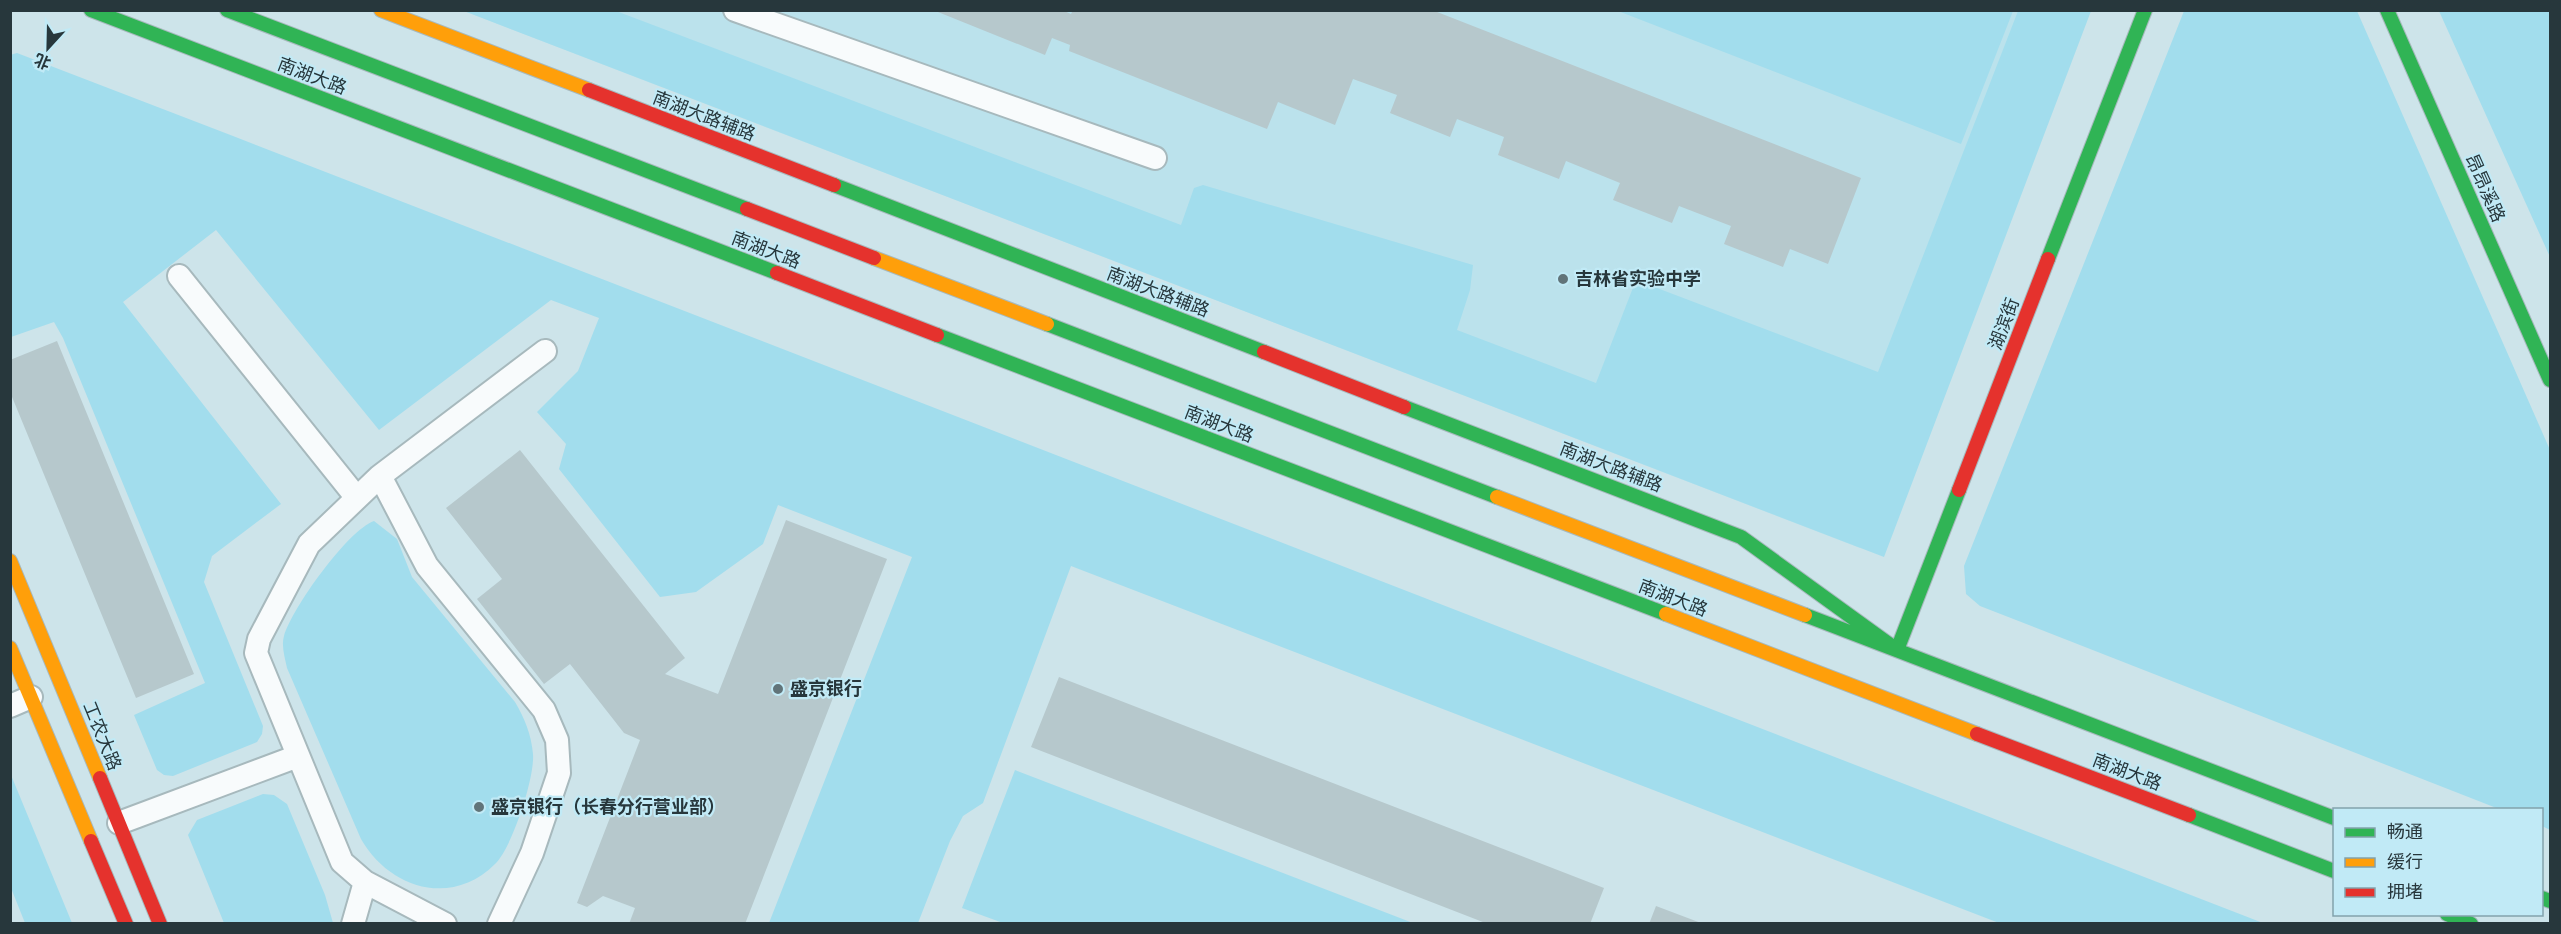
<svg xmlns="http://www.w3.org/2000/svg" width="2561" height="934" font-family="Arial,'Noto Sans SC',sans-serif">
  <rect width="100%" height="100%" fill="#cde4ea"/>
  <path fill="#bbe2ec" d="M464,11H2067L1860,548Z"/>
  <path fill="#a2dded" d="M464,11H616L1181,225L1194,188L1203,185L1473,265L1470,290L1457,330L1596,383L1636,280L1878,372L2018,11H2091L1884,557Z
    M1618,11L2013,10V11L1961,144Z
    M2184,11H2357L2550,450V830L2542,826V810L2499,809L1980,606L1966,594L1964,566Z
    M2439,11H2550V257Z
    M17,53L233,136L2263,923H1999L1071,566L983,803L963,816L950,841L918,923H769L912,557L778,505L763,544L696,592L660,597L559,469L566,444L537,412L578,371L599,318L551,300L379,430L216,230L123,302L281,504L212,556L204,582L263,726L262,734L257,742L173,776L164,775L157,770L134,715L205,683L63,338L54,322L11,337L10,55Z
    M374,521L397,539L412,577L515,702C525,719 531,734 533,754C535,777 512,848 495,864C451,908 389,888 361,839L287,668C285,658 281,646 284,636C292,608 348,530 374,521Z
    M1015,770L1413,923H1003L962,908Z
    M10,775H11L72,923H25L11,888Z
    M263,794L274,795L287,804L325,895L333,923H224L188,835L197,820Z"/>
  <path fill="#b6c8cc" d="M933,10H1062L1071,14L1073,10H1432L1861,178L1828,264L1790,249L1783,267L1724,244L1731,226L1679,206L1672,223L1613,200L1620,183L1566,161L1559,179L1498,155L1504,137L1457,119L1450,137L1390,113L1397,95L1353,79L1335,125L1278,102L1267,129L1069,51L1070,45L1052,38L1045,55Z
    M57,341L194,674L136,698L10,392V360Z
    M520,450L685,658L665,674L718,694L786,520L887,559L745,924H629L635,908L603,896L587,907L577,903L640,740L624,733L570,664L544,684L477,599L502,579L446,508Z
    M1059,677L1604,888L1590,924H1488L1031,747Z
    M1656,906L1701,923V924H1649Z"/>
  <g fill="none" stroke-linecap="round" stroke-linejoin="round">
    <g stroke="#a7b9bd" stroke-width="26">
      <path id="lane" d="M735,10L1155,158
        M179,276L357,498
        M380,476L427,566L544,710L557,740L559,773L532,853L499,924
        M10,706L31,697
        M119,823L298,756
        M353,924L365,882
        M445,924L365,882L342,862L256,653L259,639L309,544L380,476L545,351"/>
    </g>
    <g stroke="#a7b9bd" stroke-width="16">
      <path id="fast" d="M91,10L777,273
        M227,10L747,209
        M2387,10L2550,380
        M834,185L1264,352
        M2048,259L2145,10
        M1047,324L1497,497
        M937,335L1666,614
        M1404,407L1741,537L1897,650L1959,490
        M1805,615L2334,818
        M2189,815L2334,871
        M2542,898L2550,901
        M2447,914L2471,924"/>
    </g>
    <g stroke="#a7b9bd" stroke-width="16">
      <path id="slow" d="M381,10L589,90
        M874,258L1047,324
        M1497,497L1805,615
        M10,561L100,778
        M1666,614L1977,734
        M10,648L91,841"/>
    </g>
    <g stroke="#a7b9bd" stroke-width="16">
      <path id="jam" d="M589,90L834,185
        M747,209L874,258
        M777,273L937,335
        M1264,352L1404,407
        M1959,490L2048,259
        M1977,734L2189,815
        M100,778L160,924
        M91,841L126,924"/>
    </g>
    <use href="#lane" stroke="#f8fbfc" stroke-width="22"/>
    <use href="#fast" stroke="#30b455" stroke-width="14"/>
    <use href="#slow" stroke="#ff9f0a" stroke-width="14"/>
    <use href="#jam" stroke="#e5322d" stroke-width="14"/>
  </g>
  <g fill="#617479" stroke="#c1eaf6" stroke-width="2">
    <circle cx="1563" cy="279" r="6"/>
    <circle cx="778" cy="689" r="6"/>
    <circle cx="479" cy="807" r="6"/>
  </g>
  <g text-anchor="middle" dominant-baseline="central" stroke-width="4.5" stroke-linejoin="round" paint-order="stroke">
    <g font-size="18" fill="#27373c" stroke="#c1eaf6">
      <text transform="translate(312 76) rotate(21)">南湖大路</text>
      <text transform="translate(704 116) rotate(21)">南湖大路辅路</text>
      <text transform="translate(2485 188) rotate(66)">昂昂溪路</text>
      <text transform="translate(766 250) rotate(21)">南湖大路</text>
      <text transform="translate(1158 292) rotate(21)">南湖大路辅路</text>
      <text transform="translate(2004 324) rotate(-69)">湖滨街</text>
      <text transform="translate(1219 424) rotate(21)">南湖大路</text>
      <text transform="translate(1611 467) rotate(21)">南湖大路辅路</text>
      <text transform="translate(1673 598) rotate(21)">南湖大路</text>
      <text transform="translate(102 736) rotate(68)">工农大路</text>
      <text transform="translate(2127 772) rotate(21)">南湖大路</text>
    </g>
    <g font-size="18" font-weight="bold" fill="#27373c" stroke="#c1eaf6" text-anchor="start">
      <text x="1575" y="279">吉林省实验中学</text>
      <text x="790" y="689">盛京银行</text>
      <text x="491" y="807">盛京银行（长春分行营业部）</text>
    </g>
  </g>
  <rect width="2561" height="934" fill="none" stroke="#27373c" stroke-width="24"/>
  <rect x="2333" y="808" width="210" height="108" fill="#c1eaf6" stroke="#83a2ac" stroke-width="1.5"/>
  <rect x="2345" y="828" width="30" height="9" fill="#30b455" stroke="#83a2ac" stroke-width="1.5"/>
  <text x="2387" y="838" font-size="18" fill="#27373c">畅通</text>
  <rect x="2345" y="858" width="30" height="9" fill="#ff9f0a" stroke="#83a2ac" stroke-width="1.5"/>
  <text x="2387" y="868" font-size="18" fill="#27373c">缓行</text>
  <rect x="2345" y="888" width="30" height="9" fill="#e5322d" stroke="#83a2ac" stroke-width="1.5"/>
  <text x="2387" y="898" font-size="18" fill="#27373c">拥堵</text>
  <g transform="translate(48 48) rotate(202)" stroke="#c1eaf6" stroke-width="4.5" paint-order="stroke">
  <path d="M0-4.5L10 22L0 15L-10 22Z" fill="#27373c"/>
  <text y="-9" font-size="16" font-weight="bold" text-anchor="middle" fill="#27373c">北</text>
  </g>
</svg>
